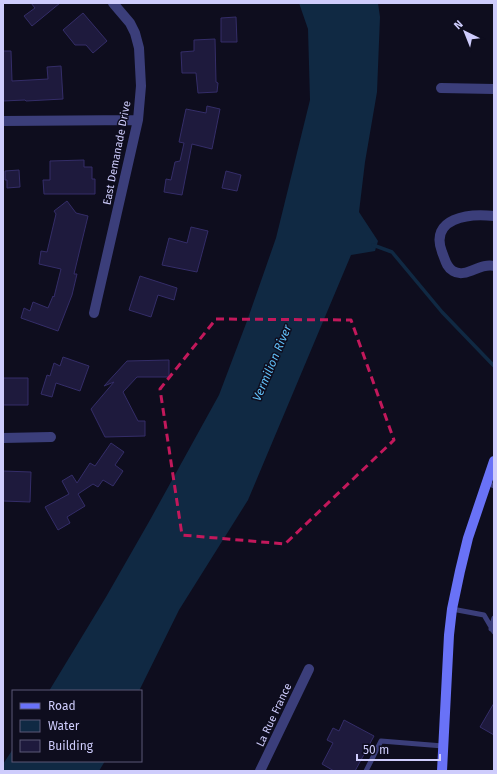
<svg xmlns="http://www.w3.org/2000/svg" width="497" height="774" font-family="'Fira Sans',sans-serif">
  <rect width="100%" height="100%" fill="#0e0d1e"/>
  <path fill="#102943" d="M299,3H378L380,17L377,92L365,162L359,212L378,241L375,251L351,255L248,500L179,610L139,691H49L106,597L150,520L219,395L247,321L276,238L310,100L308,29Z
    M13,749V761H105L99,771H3V764Z"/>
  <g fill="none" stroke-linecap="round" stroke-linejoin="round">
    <path stroke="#102943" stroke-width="3.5" d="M373,245L392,252L442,312L494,366"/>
  </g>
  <path fill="#1e1a3d" stroke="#342d68" d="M31,3H60L32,26L24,16L35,8Z
    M83,13L107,41L93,53L86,45H75L63,30Z
    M236,17L237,42H221V18Z
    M215,39L216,82L218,83L217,92L198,93L196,73H182L181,52L194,51V40Z
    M3,51H11L12,81L48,79L47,67L61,66L63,99L26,101L25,100L3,101Z
    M207,106L220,109L212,149L192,144L182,195L164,192L166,179L171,180L175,162L180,161L184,143L179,142L186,109L206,113Z
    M84,160V167H92V179H95V194H44L43,180H50V161Z
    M19,170L20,187L7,188V180H5V171Z
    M226,171L241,175L237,191L222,188Z
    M67,201L76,213L88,216L74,274H77L72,295L58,331L21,318L24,308L30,311L33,302L48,308L53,296L54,297L61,269L39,264L41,251L47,252L56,214L54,211Z
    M191,227L208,231L197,272L162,265L169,238L187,243Z
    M140,276L177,288L174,300L158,295L151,317L129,310Z
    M63,357L89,366L80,391L56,383L52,397L41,394L47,375L50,376L54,363L60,366Z
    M169,360V377H137L123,392L138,421H145V436L105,437L91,409L114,382L104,386L127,361Z
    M3,378H28V405H3Z
    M111,443L124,452L115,465L123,471L113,486L103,480L98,487L93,484L78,494L85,506L67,517L70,523L58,530L45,507L69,494L62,481L72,475L77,483L90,463L95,466Z
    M3,471L31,472L30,502L3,501Z
    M494,703V735L480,727Z
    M344,720L374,736L355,771H334L322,764L333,743L327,740L333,728L339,731Z"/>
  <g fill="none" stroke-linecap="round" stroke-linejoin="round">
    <path stroke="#3b3e7a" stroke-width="5" d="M486,482L494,486
      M452,609L484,615L494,632
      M491,629L494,618
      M366,771L381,741L443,746"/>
    <path stroke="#3b3e7a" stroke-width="10" d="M441,88L494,89
      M3,121L138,120
      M494,216C469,213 429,218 442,252C445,259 446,267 453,271C466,279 480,262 494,266
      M94,313L138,120L141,86L139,48L135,33L130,23L113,3
      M3,438L51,437
      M260,771L309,669"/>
    <path stroke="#6972f7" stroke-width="10" d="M442,771L449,635L452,609L460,571L468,538L494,461"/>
  </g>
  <path fill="none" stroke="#c2185b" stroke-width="3" stroke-dasharray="8 5" stroke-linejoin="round" d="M216,319L351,320L394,440L285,544L182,535L160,389Z"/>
  <g text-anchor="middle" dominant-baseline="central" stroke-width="3" stroke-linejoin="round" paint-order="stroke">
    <g font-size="11" fill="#ceccfc" stroke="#0e0d1e">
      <text transform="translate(117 153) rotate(-79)">East Demanade Drive</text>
      <text transform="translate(274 715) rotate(-65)">La Rue France</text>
    </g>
    <g font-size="12" font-style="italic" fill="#60bef6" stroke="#0e0d1e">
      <text transform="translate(272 363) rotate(-67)">Vermilion River</text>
    </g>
  </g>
  <rect width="497" height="774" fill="none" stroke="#ceccfc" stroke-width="8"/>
  <rect x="12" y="690" width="130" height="72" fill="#0e0d1e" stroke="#5b5977"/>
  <rect x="20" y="703" width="20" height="6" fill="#6972f7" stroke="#5b5977"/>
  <text x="48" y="710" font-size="12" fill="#ceccfc">Road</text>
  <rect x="20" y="720" width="20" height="12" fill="#102943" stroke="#5b5977"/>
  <text x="48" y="730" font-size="12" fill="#ceccfc">Water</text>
  <rect x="20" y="740" width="20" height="12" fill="#1e1a3d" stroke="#5b5977"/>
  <text x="48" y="750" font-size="12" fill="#ceccfc">Building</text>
  <g transform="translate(465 32) rotate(317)" stroke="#0e0d1e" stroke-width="3" paint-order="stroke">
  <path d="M0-3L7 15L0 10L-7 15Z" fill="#ceccfc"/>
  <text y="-6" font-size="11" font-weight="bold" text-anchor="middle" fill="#ceccfc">N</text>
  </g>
  <path d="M357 754v6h83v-6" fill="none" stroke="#ceccfc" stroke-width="2"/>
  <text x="363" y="754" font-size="12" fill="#ceccfc" stroke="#0e0d1e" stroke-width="3" paint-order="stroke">50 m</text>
</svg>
